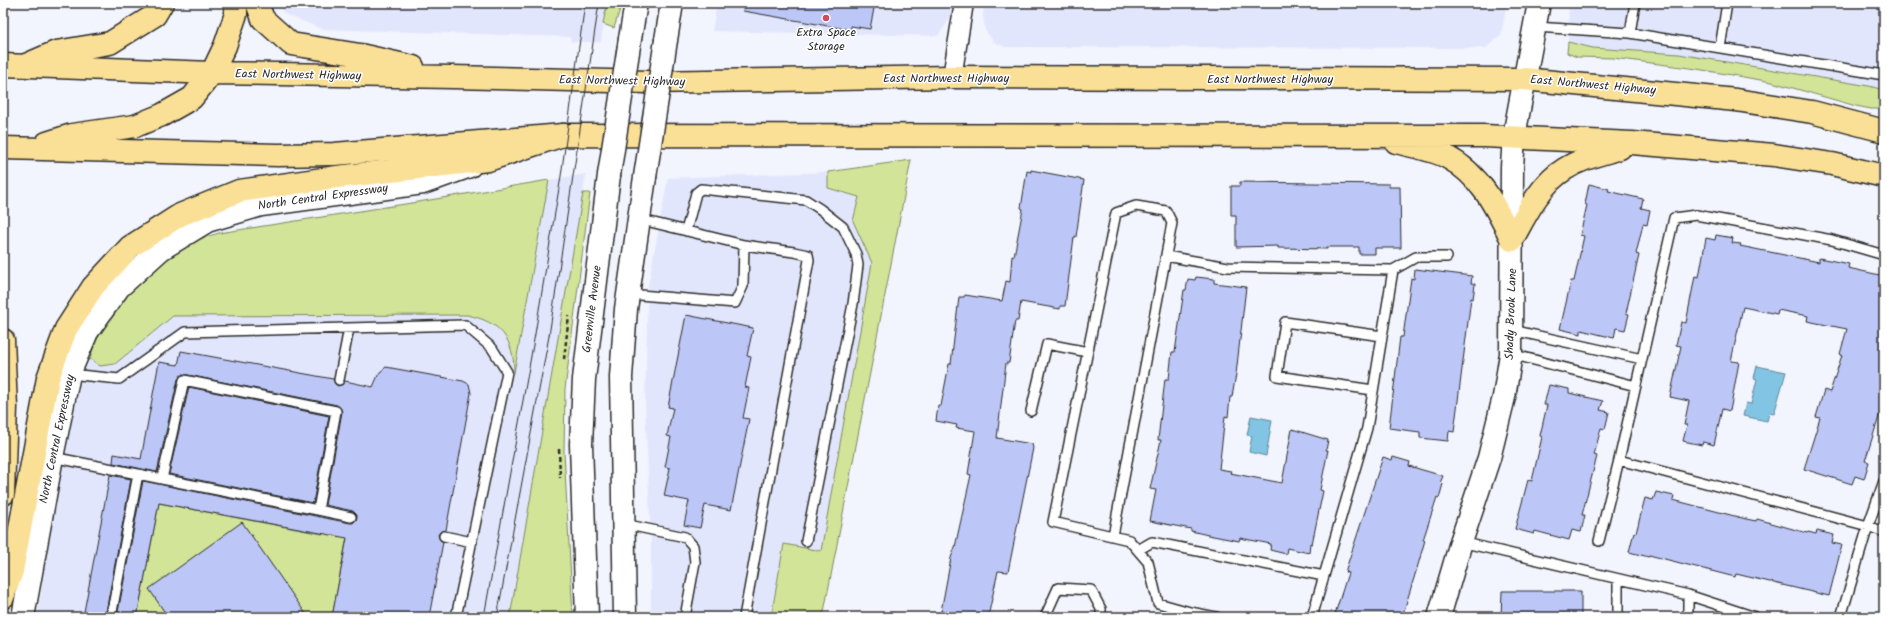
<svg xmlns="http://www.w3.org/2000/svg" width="1887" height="620" font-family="Kalam,sans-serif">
  <rect width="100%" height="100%" fill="#f2f4fe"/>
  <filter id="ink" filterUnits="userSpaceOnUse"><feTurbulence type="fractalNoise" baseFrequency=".025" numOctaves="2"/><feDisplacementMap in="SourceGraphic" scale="8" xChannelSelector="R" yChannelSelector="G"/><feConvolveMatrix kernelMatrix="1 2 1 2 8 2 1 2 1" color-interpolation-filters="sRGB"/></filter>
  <g filter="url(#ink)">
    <path fill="#e2e6fc" d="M276,3H607L601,42H571L570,37L322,29L285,14Z
      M711,3H954L951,17L938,36L712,31L717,4Z
      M985,3H1507L1501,35L1486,48L1005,47L994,42L985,30L983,14Z
      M1569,3H1884V90L1792,72L1679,54L1593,48L1568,42Z
      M828,172V188L859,197L853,221L872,262L821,552L784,544L771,617H651V540L645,404L648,286L668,178Z
      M586,174L567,295L510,617H37L71,405L90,359L95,363L115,364L173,316L467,315L484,318L498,327L509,340L514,356L515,370L549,180Z"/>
    <path fill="#d1e498" stroke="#7e8862" d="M607,3H622L614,28L603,24Z
      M1568,42L1593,48L1679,54L1869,86L1884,90V107L1882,109H1871L1856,106L1772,82L1697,69L1613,58L1577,57L1567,53Z
      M911,160L823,617H771L784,544L821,551L872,263L853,221L859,197L828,188V172Z
      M549,180L514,373C514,339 501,322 467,315L173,316L115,364L100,366L90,359C100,316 150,263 189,243C198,239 209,236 219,233L418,202Z
      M583,193H590L565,389L564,452L573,617H510Z
      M159,503L322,534L349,526L332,617H137Z"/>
    <path fill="#82c4e3" stroke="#5f8799" d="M1757,366L1786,372L1774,414L1769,413L1767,421L1743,416L1746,403L1751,404L1757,379L1754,378Z
      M1251,416L1272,420L1266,456L1249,452L1252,436L1247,435Z"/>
    <path fill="#bcc7f8" stroke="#2b2b2b" d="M744,3H875L870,29L851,26V30L743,11Z
      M1031,170L1084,180L1076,237H1074L1065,306H1060V309L1021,302L1018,321H1015L1009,363H1006L997,438L1032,444L1033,448L1008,572L998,571L988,617H940L951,558L955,547L971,475L968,474L975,431L956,428L957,425L936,421L938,406H941L949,364H951L959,297H964L965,295L1002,301L1006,281L1010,282L1012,255L1014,256L1023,209L1021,208L1027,171L1031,172Z
      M1240,182L1389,184V187H1400L1401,248H1375V254H1359V247H1327V249L1278,248V246L1236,247V215H1231V186H1240Z
      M1589,184L1609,189L1608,191L1643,199L1641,208L1650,210L1647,225L1643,224L1636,254L1639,255L1626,313L1629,314L1625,330L1616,328L1614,338L1581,330V334L1560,329L1571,281H1574L1584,236L1580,235L1587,205L1585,204Z
      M1716,235L1733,238L1732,243L1741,244L1740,246L1819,262V258L1849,264L1848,268L1884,276V401L1865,461L1869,462L1864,479L1855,476L1852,484L1804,469L1820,418L1816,417L1824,390L1830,392L1842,355L1840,354L1847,329L1807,321L1808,316L1778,310L1777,314L1743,307L1731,361L1739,362L1730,411L1722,409L1714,445L1703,442L1702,445L1683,441L1687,425H1684L1689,401L1670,397L1681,346L1676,345L1681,322L1686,323L1695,276L1699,277L1706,238L1715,240Z
      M1415,269L1472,276L1471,283L1475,284L1473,299L1471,298L1454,432L1449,431L1448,441L1420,438V432L1389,428L1400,337H1403L1411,278L1414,279Z
      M1196,277L1214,279V283L1246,287L1236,374L1232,397H1230L1228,417L1225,416L1219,469L1231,471L1230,473L1282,483L1292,429L1328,440L1326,450H1328L1320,490L1323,491L1312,544L1310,543L1309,553L1287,548L1286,554L1270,550L1271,544L1240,538L1239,541L1208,535L1191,531V529L1150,521L1156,490L1150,489L1161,440H1158L1165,379H1169L1172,352H1175L1184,290H1186L1188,279L1195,280Z
      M686,315L753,328L747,356L751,357L745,387L749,388L743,418L749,419L731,510L705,505L700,528L684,525L689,501L664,496L670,468L665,467L671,437L667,436L673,408L668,407Z
      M181,351L333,379L335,384L338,386L343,384L345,381L373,387L379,373L386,367L463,381L469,384L471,393L446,530L440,532L438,535L440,540L443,542L429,617H332L347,538L159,503L137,617H117L143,481L350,523H353L357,519V515L353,511L325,505L342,412L341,409L337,405L183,374L178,379L157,472L113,463L114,454L141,459L159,362L178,365Z
      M1549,385L1569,389V393L1603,401L1600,410L1609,412L1605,429L1601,428L1594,455L1597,456L1582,515H1585L1581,532L1572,530L1569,540L1535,531L1534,534L1515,529L1528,480L1532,481L1542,437L1540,436L1547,405H1544Z
      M189,387L329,416L313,503L169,474Z
      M1383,457L1392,460L1393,457L1410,462L1409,466L1443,476L1440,483L1443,484L1439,498L1437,497L1423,540H1425L1418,565L1402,617H1345L1335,614L1348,573L1345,572Z
      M110,475L131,479L105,617H83Z
      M1656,492L1674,496L1673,500L1746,519L1756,521L1757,519L1807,533L1808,532L1816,534L1817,531L1834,535L1832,543L1842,545L1829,596L1736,574L1735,577L1649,555V557L1629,552L1634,532L1636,533L1645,498L1653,500Z
      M242,522L308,617H168L149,589Z
      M1502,591H1581V617H1501Z"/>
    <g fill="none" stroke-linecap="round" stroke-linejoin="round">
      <g stroke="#2b2b2b" stroke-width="12">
        <path id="lane" d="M1535,27L1630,33L1884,75
          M1630,33L1635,3
          M1720,48L1727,3
          M686,231L696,193L701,189L806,200L820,209L843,227L856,254L858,265L853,304L806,541
          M744,245L794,252L808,255L809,260L744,617
          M1166,256L1228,267L1393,270L1416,257H1447
          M628,294L735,303L743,286L744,245L638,219
          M1512,330L1642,359
          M1511,354L1636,386
          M69,374L119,379L185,332L465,325L492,348L507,372L456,617
          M339,380L349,328
          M1373,390L1277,376L1285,322L1382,336
          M1031,411L1047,344L1088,352
          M52,457L138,474L111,617
          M1619,460L1868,526L1884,532
          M138,474L162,479L318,510L336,411L184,380L162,479
          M318,510L351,517
          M624,524L685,537L693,546L695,562L685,617
          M444,536L472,542
          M1113,536L1172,223L1166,211L1136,206L1116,213L1053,522L1129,540L1148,562L1158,603L1190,612L1216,617
          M1599,541L1619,460L1674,218L1696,215L1832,240L1884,255
          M1461,542L1688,595L1755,617
          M1138,550L1152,542L1324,576
          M1688,595V617
          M1045,617L1058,588L1091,590L1101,609V617
          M1312,617L1367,428L1393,270
          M1618,617V579
          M1841,617L1868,526L1884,481"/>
      </g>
      <g stroke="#2b2b2b" stroke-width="21">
        <path id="street" d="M952,77L964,3"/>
      </g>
      <g stroke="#2b2b2b" stroke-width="25">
        <path id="secondary" d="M630,39L636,3
          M666,40L672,3
          M23,617L52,457L69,374L87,332L119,287L161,249L207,221L261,205L423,183L470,166
          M587,617L581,444L584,379L609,175
          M625,617L621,377L626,309L645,177
          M1439,617L1461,542L1489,458L1504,397L1511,354L1512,167L1514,136L1539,3"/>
      </g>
      <g stroke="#2b2b2b" stroke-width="25">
        <path id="primary" d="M257,3L263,19L291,44L360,55L413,67
          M3,65L212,73L453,77L648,82L952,77L1524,79L1736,100L1812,112L1884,131
          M1396,142C1411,146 1434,150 1447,157C1481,175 1496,207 1512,240
          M47,143L72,135L135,126L162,115L192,98L212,73L225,46L236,14V3
          M3,148L278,155L334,154L563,135L1484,136L1632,143L1774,155L1832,164L1884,176
          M1512,240C1525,216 1540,184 1565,169C1582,158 1601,154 1620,148"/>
      </g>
      <g stroke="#2b2b2b" stroke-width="25">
        <path id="highway" d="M26,65L56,52L110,43L155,15L162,3
          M3,340L6,407L3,494
          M3,597L12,571L48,378L66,329L93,287L130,247L180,215L239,191L337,177L488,160L563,135"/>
      </g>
      <path stroke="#2b2b2b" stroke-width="2.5" stroke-dasharray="4 3" stroke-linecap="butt" d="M564,359L569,316
        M559,449L560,478"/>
      <use href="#lane" stroke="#fff" stroke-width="9"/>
      <use href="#street" stroke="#fff" stroke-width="18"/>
      <use href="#secondary" stroke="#fff" stroke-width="22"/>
      <use href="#primary" stroke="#fadf96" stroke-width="22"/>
      <use href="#highway" stroke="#fadf96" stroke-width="22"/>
      <path stroke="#2b2b2b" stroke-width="1" d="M484,617L535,334L561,176L585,3
        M497,617L549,336L599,3"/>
      <g stroke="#2b2b2b" stroke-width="25" stroke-linecap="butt">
        <path id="secondary-bridge" d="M609,175L630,39
          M645,177L666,40"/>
      </g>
      <use href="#secondary-bridge" stroke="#fff" stroke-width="22"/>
    </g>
  </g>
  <circle fill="#d1495b" stroke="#fff" stroke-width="1.5" cx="826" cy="18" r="4"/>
  <g text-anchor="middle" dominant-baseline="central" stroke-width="3" stroke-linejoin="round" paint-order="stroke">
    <g font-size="12" fill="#2b2b2b" stroke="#fff">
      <text x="826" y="32">Extra Space<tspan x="826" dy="14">Storage</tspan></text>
    </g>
    <g font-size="12" fill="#2b2b2b" stroke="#fff">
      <text transform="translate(298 75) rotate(1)">East Northwest Highway</text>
      <text x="946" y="78">East Northwest Highway</text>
      <text x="1270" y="79">East Northwest Highway</text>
      <text transform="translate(622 81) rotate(1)">East Northwest Highway</text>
      <text transform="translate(1593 85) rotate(5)">East Northwest Highway</text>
      <text transform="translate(323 197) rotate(-8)">North Central Expressway</text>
      <text transform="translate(592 309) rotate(-83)">Greenville Avenue</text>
      <text transform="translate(1511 314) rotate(-88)">Shady Brook Lane</text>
      <text transform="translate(57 439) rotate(-78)">North Central Expressway</text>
    </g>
  </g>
  <rect width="1887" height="620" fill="none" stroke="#fff" stroke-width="16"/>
  <rect x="8" y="8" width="1871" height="604" fill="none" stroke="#2b2b2b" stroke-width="1.5" filter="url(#ink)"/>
</svg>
